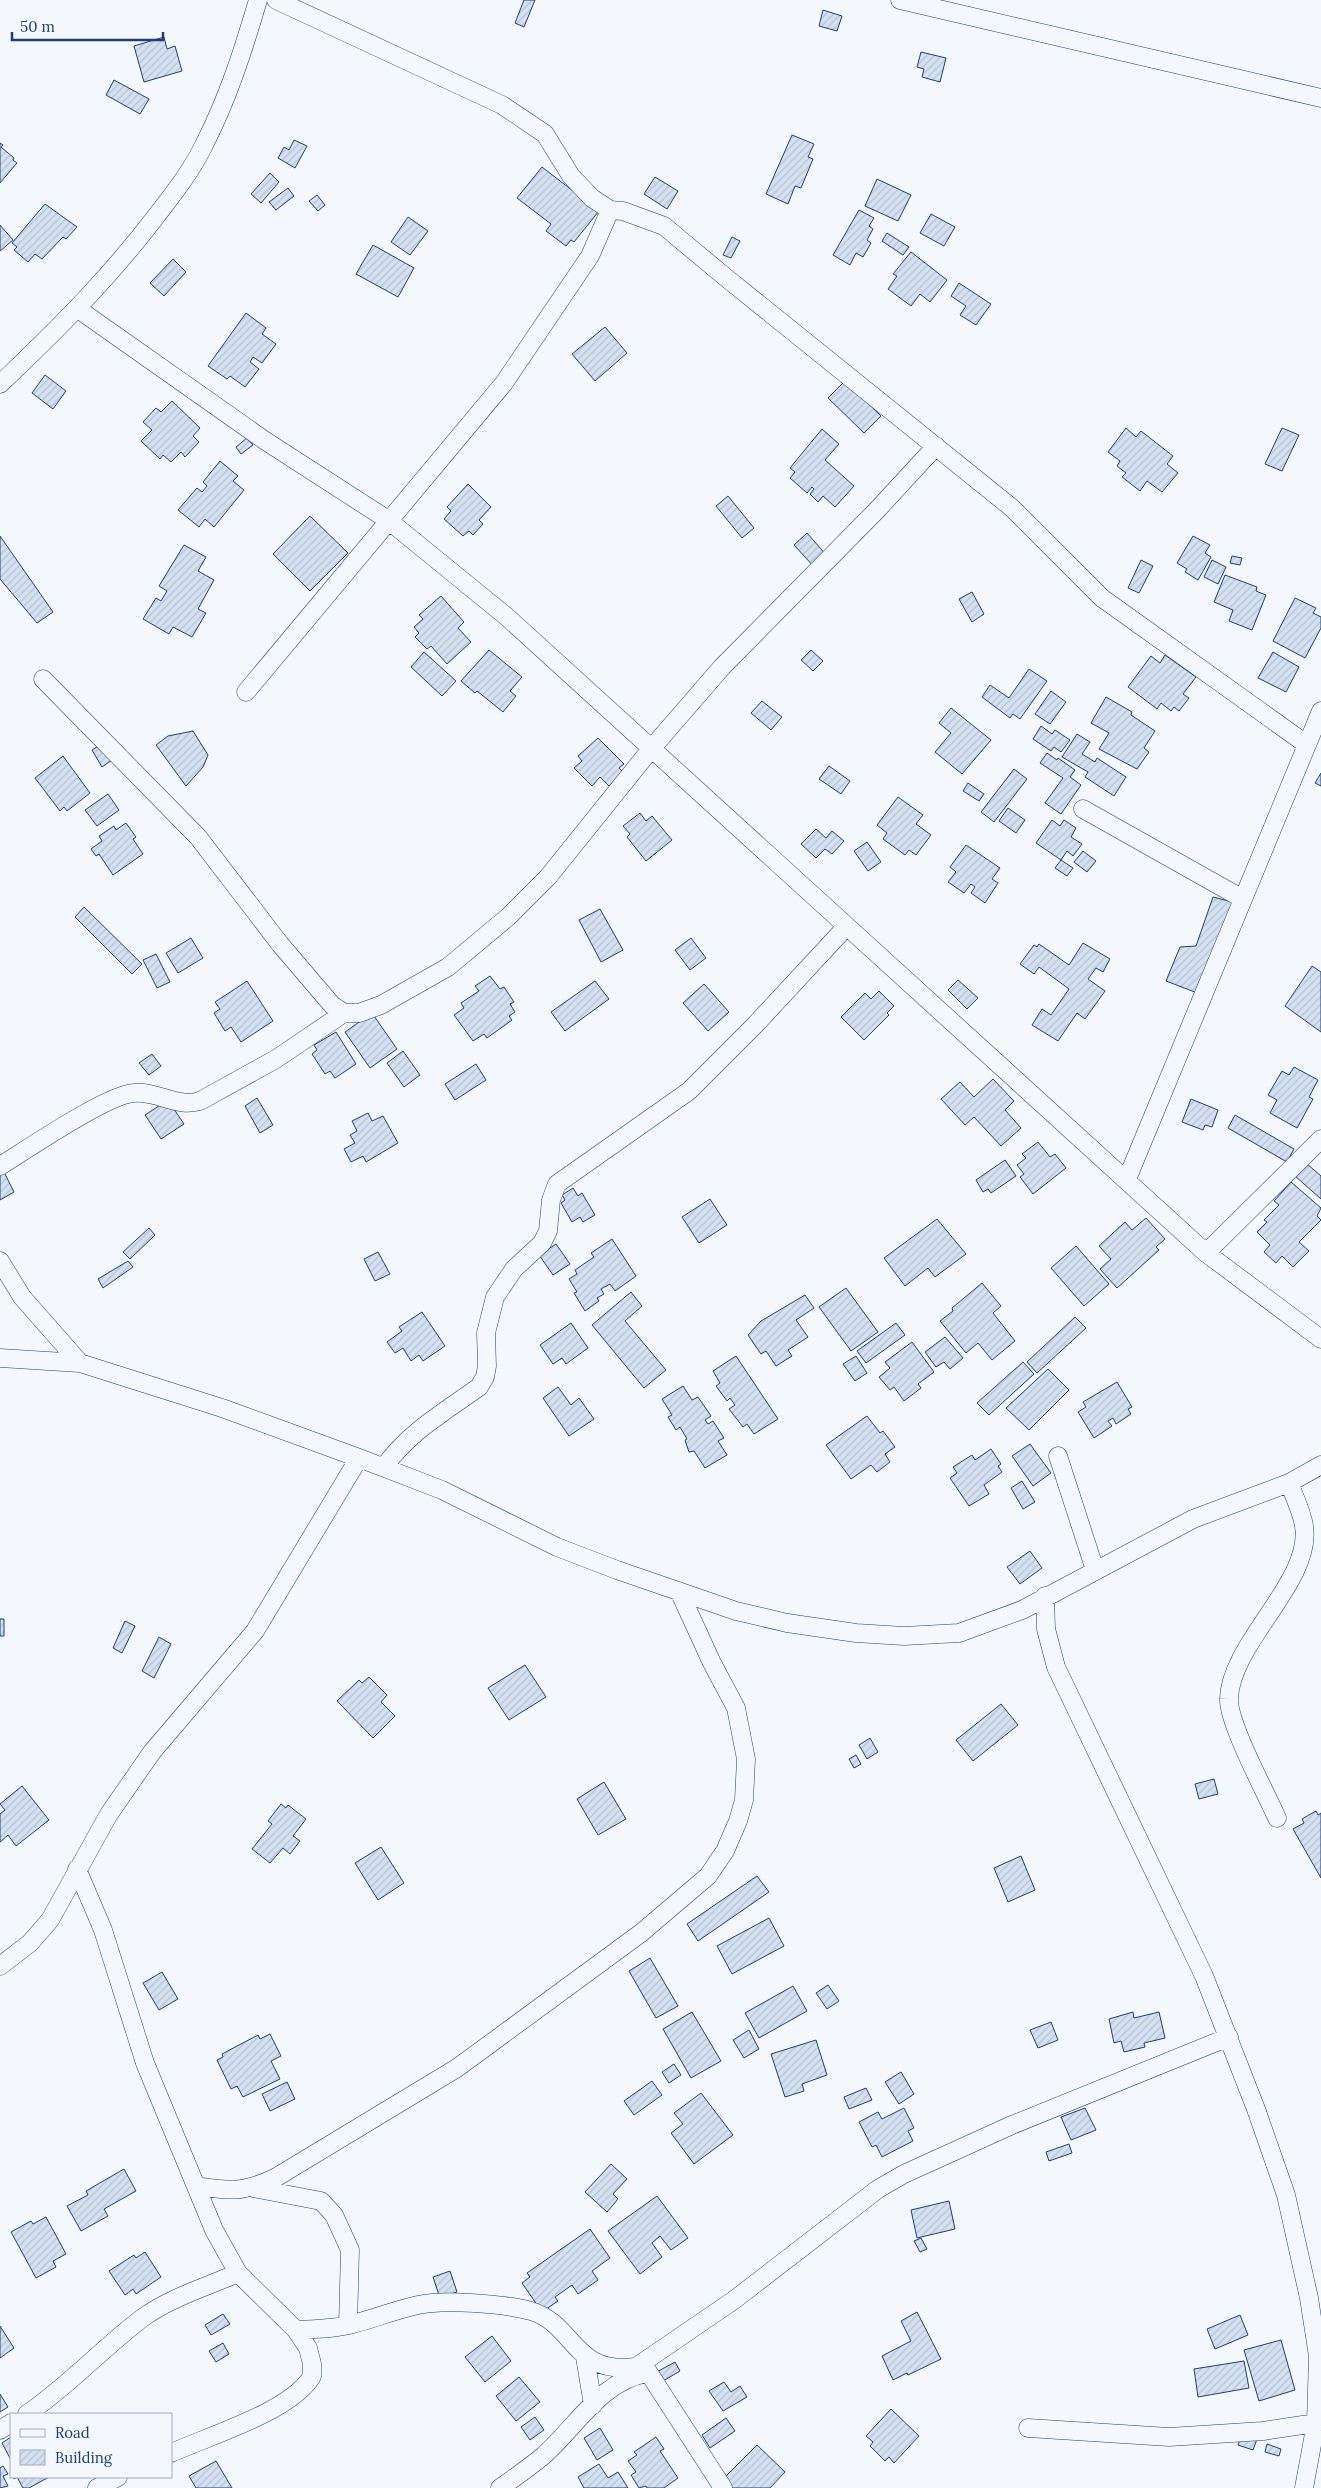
<svg xmlns="http://www.w3.org/2000/svg" width="1321" height="2488" font-family="Lora,serif">
  <defs>
    <pattern id="building-hatch" width="6" height="6" patternUnits="userSpaceOnUse" patternTransform="scale(1.25)"><rect width="6" height="6" fill="#d5e0f0"/><path d="M-1 1l2-2M0 6l6-6M5 7l2-2" fill="none" stroke="#b6c1d1"/></pattern>
  </defs>
  <rect width="100%" height="100%" fill="#f4f7fb"/>
  <path fill="url(#building-hatch)" stroke="#1d3f73" d="M524,0H535L524,27L515,23Z
    M823,10L842,16L837,31L819,26Z
    M164,37L167,49L175,46L182,71L144,82L134,46Z
    M921,52L946,58L940,82L922,77L924,69L917,67Z
    M114,80L149,99L140,114L106,95Z
    M792,135L814,144L808,157L813,159L801,188L795,186L788,204L766,194Z
    M294,140L307,146L295,168L278,158L284,147L289,150Z
    M0,143L3,145L1,147L14,158L13,160L17,163L0,183Z
    M542,167L599,211L574,242L571,240L566,246L546,231L551,224L517,198Z
    M270,173L279,182L261,203L251,194Z
    M655,177L678,191L667,209L644,194Z
    M877,179L911,195L898,221L865,206Z
    M288,188L294,196L276,210L269,202Z
    M317,195L325,205L318,211L309,201Z
    M45,204L77,227L66,239L63,237L42,259L35,254L28,262L14,250L17,247L12,243Z
    M859,210L874,218L869,226L873,229L867,240L871,243L863,257L856,253L850,265L833,255Z
    M931,214L955,227L944,246L920,233Z
    M408,217L428,231L410,255L391,242Z
    M0,225L13,240L0,251Z
    M887,233L909,247L903,255L882,241Z
    M732,237L740,241L731,258L723,255Z
    M373,245L414,268L398,297L356,274Z
    M911,252L947,280L930,302L920,294L911,306L888,289L897,276L893,274Z
    M173,259L186,272L164,296L150,283Z
    M959,283L991,304L976,325L960,315L966,306L951,296Z
    M246,313L266,328L262,334L276,344L262,363L253,357L250,362L259,369L245,387L230,376L227,379L208,366Z
    M605,327L627,353L595,381L572,354Z
    M45,375L66,391L53,409L32,393Z
    M845,381L881,416L864,433L828,398Z
    M172,401L200,428L193,436L199,442L185,457L181,452L171,462L163,455L160,459L141,441L152,430L143,422L156,408L161,412Z
    M1126,428L1136,437L1141,431L1173,456L1167,464L1178,473L1162,492L1147,481L1140,491L1122,477L1126,473L1117,466L1120,461L1108,452Z
    M1282,428L1299,435L1282,471L1265,464Z
    M822,429L839,444L825,460L854,486L835,507L823,496L818,502L810,494L814,489L812,487L807,493L790,478L795,472L790,468Z
    M247,438L253,445L241,454L236,447Z
    M220,461L238,476L233,481L244,490L214,527L205,519L199,527L178,510L197,488L202,492L207,486L203,482Z
    M468,484L491,507L479,520L483,524L473,535L469,531L463,536L444,519L451,511L447,507Z
    M728,496L754,528L742,538L716,506Z
    M310,516L348,553L310,591L273,554Z
    M807,533L828,557L816,569L794,545Z
    M0,536L53,612L37,623L0,579Z
    M1193,536L1210,545L1205,553L1211,557L1198,580L1185,572L1187,569L1177,563Z
    M184,545L206,557L198,571L214,580L198,609L206,613L192,637L173,627L169,634L143,619L156,598L161,601L167,591L159,586Z
    M1232,556L1242,558L1240,565L1230,563Z
    M1141,560L1153,566L1139,593L1128,588Z
    M1212,560L1226,567L1218,584L1204,577Z
    M1225,575L1257,587L1256,591L1266,595L1252,630L1229,621L1233,610L1214,602Z
    M972,592L984,614L972,622L959,599Z
    M441,596L464,622L458,628L471,642L447,664L431,646L427,649L415,637L419,633L414,627L423,619L419,615Z
    M1295,598L1316,608L1313,613L1321,617V628L1305,658L1273,641Z
    M489,650L522,677L510,691L516,696L503,712L477,691L475,693L461,681Z
    M811,650L823,661L813,671L801,660Z
    M424,652L456,681L442,696L411,667Z
    M1273,652L1299,667L1286,692L1258,678Z
    M1165,655L1196,677L1183,694L1189,698L1179,711L1174,707L1171,711L1161,703L1157,709L1128,687L1151,656L1160,663Z
    M1029,669L1047,681L1020,719L1013,714L1010,718L982,697L990,685L1009,698Z
    M1051,691L1066,702L1050,724L1035,714Z
    M1106,697L1132,712L1131,715L1155,731L1144,748L1149,752L1137,769L1099,749L1109,733L1091,723Z
    M762,701L782,717L771,730L751,713Z
    M951,708L991,740L962,774L935,752L951,733L939,723Z
    M1041,726L1052,734L1055,730L1070,740L1061,752L1054,747L1051,751L1033,739Z
    M193,731L208,755L203,767L186,786L156,745L168,736Z
    M1077,734L1090,742L1082,754L1095,762L1097,758L1126,777L1114,796L1085,777L1088,772L1062,757Z
    M598,738L624,764L619,768L623,772L609,786L600,777L592,786L574,768L582,761L578,756Z
    M102,744L112,760L102,767L92,750Z
    M1047,753L1057,760L1058,758L1075,770L1070,777L1081,785L1061,814L1045,803L1063,778L1040,763Z
    M63,756L90,793L67,811L64,807L60,811L35,778Z
    M829,766L850,781L841,794L819,779Z
    M1014,769L1027,779L994,822L981,812Z
    M1321,773V786L1315,783Z
    M968,783L984,794L979,801L963,791Z
    M108,794L119,810L97,826L85,810Z
    M898,797L923,815L916,824L931,835L916,855L909,850L905,855L883,839L887,833L877,825Z
    M1008,808L1025,820L1016,833L999,821Z
    M640,813L646,821L652,816L672,840L646,861L627,837L630,834L623,826Z
    M1052,820L1060,826L1064,820L1076,828L1071,837L1082,844L1073,856L1067,851L1061,860L1073,868L1067,876L1055,868L1061,860L1036,843Z
    M126,823L136,837L133,839L143,854L113,875L99,854L96,856L91,849L102,841L99,836L114,826L116,830Z
    M816,829L826,838L832,831L844,841L832,854L825,849L816,858L801,844Z
    M867,842L881,862L868,871L854,851Z
    M966,845L1000,868L992,879L998,883L985,903L971,893L975,887L971,884L964,893L948,882L956,872L950,867Z
    M1083,851L1096,861L1087,872L1074,862Z
    M1213,897L1240,904L1200,994L1166,981L1180,947L1196,946Z
    M84,907L142,964L132,974L75,917Z
    M600,909L623,950L601,962L579,920Z
    M191,938L203,958L178,973L166,953Z
    M691,938L706,958L690,970L675,950Z
    M1083,943L1110,959L1103,972L1096,968L1088,979L1105,991L1085,1019L1077,1013L1058,1041L1032,1025L1042,1009L1051,1015L1069,989L1039,967L1034,974L1020,964L1034,945L1037,947L1039,944L1069,965Z
    M156,954L170,982L157,988L143,960Z
    M1312,966L1321,972V1032L1285,1006Z
    M490,976L500,989L504,987L514,1002L510,1004L515,1012L509,1016L512,1020L487,1038L484,1034L473,1041L454,1015L464,1008L461,1003L479,991L475,986Z
    M958,980L978,998L967,1009L948,990Z
    M247,981L273,1021L241,1042L231,1027L225,1031L214,1013L220,1009L215,1002Z
    M595,981L609,999L565,1031L551,1012Z
    M704,984L729,1012L708,1031L683,1003Z
    M879,991L894,1006L887,1013L889,1015L864,1040L841,1017L865,993L871,999Z
    M372,1013L397,1049L370,1068L345,1032Z
    M336,1032L356,1064L335,1078L330,1071L325,1074L312,1054L317,1050L314,1045Z
    M403,1051L420,1075L404,1087L387,1063Z
    M152,1054L161,1066L149,1075L139,1063Z
    M476,1064L486,1080L455,1100L445,1084Z
    M1294,1067L1318,1080L1309,1097L1313,1099L1297,1128L1270,1113L1277,1100L1268,1095L1282,1071L1289,1075Z
    M993,1079L1014,1101L1005,1110L1021,1128L1001,1146L974,1117L965,1125L941,1099L960,1082L974,1097Z
    M257,1098L273,1125L260,1133L245,1106Z
    M1191,1099L1218,1110L1212,1127L1205,1125L1203,1130L1182,1122Z
    M168,1100L184,1124L161,1139L145,1115Z
    M368,1113L372,1121L383,1116L398,1143L366,1162L363,1156L351,1162L344,1149L355,1143L350,1135L357,1131L352,1121Z
    M1235,1115L1294,1149L1287,1162L1228,1128Z
    M1038,1142L1050,1157L1055,1154L1066,1168L1033,1194L1020,1177L1024,1174L1017,1165L1026,1158L1022,1154Z
    M1005,1160L1016,1176L991,1193L988,1189L983,1192L976,1180Z
    M1306,1163L1321,1176V1199L1295,1176Z
    M4,1172L14,1192L0,1200V1174Z
    M1291,1182L1321,1208L1317,1216L1321,1220L1299,1242L1309,1251L1293,1267L1282,1256L1276,1263L1264,1252L1270,1245L1257,1232L1267,1222L1264,1220L1279,1205L1274,1201Z
    M573,1188L578,1196L582,1193L595,1215L583,1222L580,1217L572,1222L561,1203L565,1200L562,1195Z
    M710,1199L727,1225L699,1243L682,1217Z
    M1146,1218L1165,1239L1156,1247L1159,1250L1117,1288L1100,1269L1111,1259L1099,1246L1125,1222L1132,1230Z
    M937,1219L966,1254L935,1277L928,1268L905,1286L884,1258Z
    M149,1228L155,1235L130,1259L123,1252Z
    M612,1239L636,1276L615,1291L610,1284L601,1289L604,1294L597,1298L599,1301L585,1311L574,1293L577,1292L569,1279L577,1274L575,1270L594,1257L591,1253Z
    M556,1244L570,1264L553,1275L539,1255Z
    M1076,1246L1109,1284L1084,1306L1051,1268Z
    M378,1252L390,1274L375,1281L364,1259Z
    M128,1261L133,1267L103,1288L98,1279Z
    M982,1283L1001,1306L993,1313L1015,1341L992,1360L978,1343L966,1353L940,1321L953,1311L952,1308Z
    M846,1288L878,1332L851,1351L819,1307Z
    M631,1292L642,1306L625,1321L666,1370L644,1388L592,1325Z
    M805,1295L814,1308L796,1320L808,1337L788,1350L792,1356L776,1366L766,1351L761,1354L748,1335L761,1321Z
    M422,1312L445,1346L423,1361L419,1355L411,1361L403,1348L395,1353L387,1342L402,1331L399,1327Z
    M1075,1317L1086,1328L1037,1373L1027,1362Z
    M571,1323L588,1348L566,1364L562,1358L553,1364L540,1345Z
    M896,1323L905,1335L866,1363L857,1351Z
    M945,1337L963,1358L950,1369L944,1362L936,1367L925,1352Z
    M912,1342L934,1372L918,1384L921,1388L904,1401L894,1387L890,1390L879,1377L890,1368L885,1362Z
    M736,1356L778,1419L754,1434L747,1424L743,1427L729,1409L735,1405L730,1398L727,1401L716,1386L720,1383L713,1371Z
    M856,1356L867,1373L855,1381L843,1364Z
    M1023,1362L1034,1374L989,1415L977,1403Z
    M1048,1369L1069,1390L1029,1430L1006,1408Z
    M1117,1382L1132,1407L1128,1409L1131,1414L1116,1424L1113,1418L1108,1421L1112,1426L1094,1438L1078,1412L1086,1407L1083,1402Z
    M683,1386L692,1400L698,1397L711,1416L705,1420L708,1424L713,1421L724,1438L718,1441L727,1455L705,1468L694,1451L689,1452L685,1440L687,1439L680,1427L676,1430L668,1417L672,1415L662,1399Z
    M558,1387L571,1405L579,1398L594,1419L569,1436L543,1398Z
    M867,1416L880,1433L883,1431L895,1447L885,1454L890,1462L877,1472L871,1465L851,1479L826,1445Z
    M1030,1444L1051,1473L1033,1486L1012,1456Z
    M991,1449L1001,1464L998,1466L1002,1472L984,1485L989,1494L969,1506L950,1478L957,1473L953,1467L972,1455L975,1460Z
    M1022,1481L1035,1502L1023,1509L1011,1488Z
    M1030,1551L1042,1568L1020,1584L1007,1567Z
    M0,1619H4V1636H0Z
    M125,1621L135,1626L122,1653L113,1648Z
    M159,1637L171,1644L154,1678L142,1671Z
    M525,1665L546,1697L509,1720L488,1688Z
    M369,1677L387,1695L381,1702L395,1716L373,1738L337,1701L359,1680L362,1683Z
    M1001,1704L1018,1725L973,1761L956,1740Z
    M870,1738L878,1752L867,1759L859,1745Z
    M856,1755L861,1764L854,1768L849,1759Z
    M1214,1779L1218,1794L1199,1799L1195,1784Z
    M604,1782L626,1819L598,1835L577,1799Z
    M22,1786L49,1820L16,1846L8,1835L0,1842V1814L5,1810L0,1804Z
    M281,1804L286,1808L288,1805L306,1819L293,1836L300,1841L290,1854L283,1848L270,1863L252,1849L272,1824L268,1821Z
    M1316,1811L1318,1815L1321,1813V1878L1293,1829L1304,1823L1302,1819Z
    M381,1847L404,1883L378,1900L355,1863Z
    M1021,1856L1035,1890L1008,1902L994,1868Z
    M757,1876L769,1892L698,1941L687,1924Z
    M769,1918L784,1946L732,1974L717,1946Z
    M650,1958L678,2006L656,2018L629,1971Z
    M162,1972L178,1999L159,2010L143,1983Z
    M828,1985L839,2001L827,2009L816,1993Z
    M793,1986L807,2011L759,2038L745,2013Z
    M692,2012L721,2061L691,2078L663,2029Z
    M1133,2012L1134,2018L1159,2012L1165,2038L1144,2043L1145,2047L1124,2052L1121,2041L1114,2043L1109,2019Z
    M1051,2022L1058,2040L1038,2048L1030,2030Z
    M749,2030L759,2049L744,2058L733,2040Z
    M270,2034L281,2056L271,2061L280,2079L243,2097L237,2086L231,2089L217,2060L223,2057L222,2054L258,2035L260,2039Z
    M816,2040L827,2075L802,2084L804,2091L785,2097L771,2054Z
    M674,2064L681,2075L669,2083L662,2072Z
    M901,2072L914,2094L899,2104L885,2082Z
    M652,2081L662,2095L634,2115L624,2101Z
    M287,2082L295,2099L270,2111L262,2094Z
    M866,2088L872,2100L849,2109L844,2097Z
    M701,2093L733,2135L694,2164L671,2133L683,2124L674,2113Z
    M904,2108L914,2128L908,2131L913,2141L882,2157L876,2145L872,2147L859,2122L878,2112L882,2119Z
    M1085,2108L1096,2130L1071,2140L1061,2117Z
    M1069,2144L1072,2153L1049,2161L1046,2152Z
    M611,2164L627,2179L613,2194L618,2199L607,2212L585,2192Z
    M124,2169L136,2191L104,2209L108,2216L81,2231L67,2206L88,2195L86,2191Z
    M657,2196L688,2238L671,2250L660,2236L652,2243L662,2257L640,2274L608,2231Z
    M949,2201L955,2229L917,2238L911,2210Z
    M46,2217L66,2254L53,2261L56,2267L36,2278L11,2232L31,2221L33,2224Z
    M590,2229L610,2258L592,2271L598,2280L578,2294L572,2285L555,2297L558,2301L542,2312L522,2283L530,2277L527,2273Z
    M921,2238L927,2249L920,2252L914,2241Z
    M145,2252L161,2277L136,2294L133,2289L125,2295L109,2271L134,2255L136,2258Z
    M450,2271L457,2292L440,2298L433,2277Z
    M917,2312L941,2359L908,2375L907,2373L893,2380L882,2356L911,2341L901,2321Z
    M223,2314L230,2324L211,2335L205,2325Z
    M1240,2315L1248,2335L1215,2349L1207,2329Z
    M0,2326L14,2348L0,2358Z
    M492,2336L511,2361L485,2382L465,2357Z
    M1281,2340L1295,2390L1259,2401L1244,2350Z
    M223,2343L229,2354L216,2362L209,2351Z
    M1244,2361L1249,2388L1198,2397L1194,2369Z
    M675,2362L680,2371L658,2384L653,2374Z
    M519,2377L540,2402L516,2421L496,2396Z
    M724,2382L731,2392L740,2386L747,2397L723,2411L709,2391Z
    M0,2394L8,2407L0,2412Z
    M891,2409L919,2436L894,2463L889,2457L885,2461L870,2446L873,2442L866,2436Z
    M535,2417L544,2430L530,2440L521,2427Z
    M726,2418L735,2431L710,2448L702,2435Z
    M600,2428L613,2450L597,2460L584,2438Z
    M1242,2434L1257,2439L1253,2450L1238,2445Z
    M11,2437V2460L2,2443Z
    M656,2437L664,2449L660,2451L678,2478L664,2488H647L646,2486L639,2488L631,2475L636,2472L628,2461L637,2455L634,2452Z
    M1267,2444L1281,2449L1279,2456L1265,2452Z
    M757,2445L785,2472L770,2488H732L723,2479Z
    M216,2461L232,2488H196L189,2476Z
    M599,2464L608,2478L618,2472L628,2488H584L578,2477Z
    M3,2466L8,2474L3,2476L8,2486L0,2488V2468Z
    M13,2477H49L29,2488H23L17,2477L14,2479Z"/>
  <g fill="none" stroke-linecap="round" stroke-linejoin="round">
    <g stroke="#1d3f73" stroke-width="19">
      <path id="minor" d="M276,0L502,105L545,134L571,176L592,198L610,210L623,211L664,226L724,276L1012,508L1102,598L1306,744
        M900,0L1321,98
        M78,309L264,440L388,520L507,617L1206,1253L1321,1339
        M0,384C57,330 110,277 157,215C174,193 192,170 204,145C228,98 243,51 258,0
        M43,679L198,837L280,944L332,1005L344,1013H359L381,1005L448,967L508,917L548,877L651,749L722,667L877,510L936,446
        M246,692L504,383L590,256L610,210
        M1083,809L1243,899
        M0,1166C26,1150 108,1094 134,1093C158,1091 177,1108 200,1101L276,1059L344,1013
        M1127,1179L1321,711
        M1206,1253L1321,1139
        M0,1261L22,1297L80,1363L222,1408L359,1458L442,1490L557,1547L617,1570L736,1611L787,1623L856,1633L904,1636L959,1633L1022,1610L1193,1519L1289,1483L1321,1465
        M0,1358L80,1363
        M1058,1456L1095,1570
        M384,1467C409,1432 444,1412 479,1387L485,1377L487,1366L486,1333L495,1297L514,1269L542,1243L548,1231L551,1200L557,1184L689,1091L755,1025L846,927
        M1045,1596L1046,1629L1056,1667L1204,1976L1256,2109L1286,2195L1309,2298L1318,2356L1316,2423L1304,2488
        M1277,1818C1266,1793 1228,1723 1229,1699C1230,1643 1313,1581 1304,1526C1302,1512 1294,1496 1289,1483
        M77,1869L103,1930L145,2063L214,2230L238,2273L296,2330L308,2348L312,2364V2376C292,2411 209,2436 171,2453
        M0,1966L30,1943L50,1920L109,1814L152,1752L255,1631L359,1458
        M196,2186C231,2191 242,2193 275,2178L457,2068L641,1933L708,1876L725,1851L738,1821L744,1800L746,1759L736,1708L712,1663L679,1591
        M253,2188L321,2201L334,2215L350,2250L348,2325
        M296,2330C314,2329 332,2329 349,2325C373,2319 395,2310 418,2305C445,2299 505,2304 531,2311C576,2325 572,2375 636,2367L734,2300L878,2189L904,2174L1012,2125L1229,2037
        M585,2357L593,2405
        M643,2364L723,2488
        M27,2414C68,2386 102,2349 141,2319C169,2298 206,2287 238,2273
        M1028,2428L1169,2437L1263,2431L1316,2423
        M0,2430L11,2423
        M97,2488L118,2477
        M500,2488C514,2478 530,2467 543,2456C575,2428 602,2380 647,2373"/>
    </g>
    <use href="#minor" stroke="#f4f7fb" stroke-width="18"/>
  </g>
  <rect x="10" y="2413" width="162" height="65" fill="#f4f7fb" stroke="#9eadc5"/>
  <rect x="20" y="2429" width="25" height="8" fill="#f4f7fb" stroke="#9eadc5"/>
  <text x="55" y="2438" font-size="15" fill="#1d3f73">Road</text>
  <rect x="20" y="2450" width="25" height="15" fill="url(#building-hatch)" stroke="#9eadc5"/>
  <text x="55" y="2463" font-size="15" fill="#1d3f73">Building</text>
  <path d="M12 32v8h151v-8" fill="none" stroke="#1d3f73" stroke-width="2.5"/>
  <text x="20" y="32" font-size="15" fill="#1d3f73" stroke="#f4f7fb" stroke-width="4" paint-order="stroke">50 m</text>
</svg>
